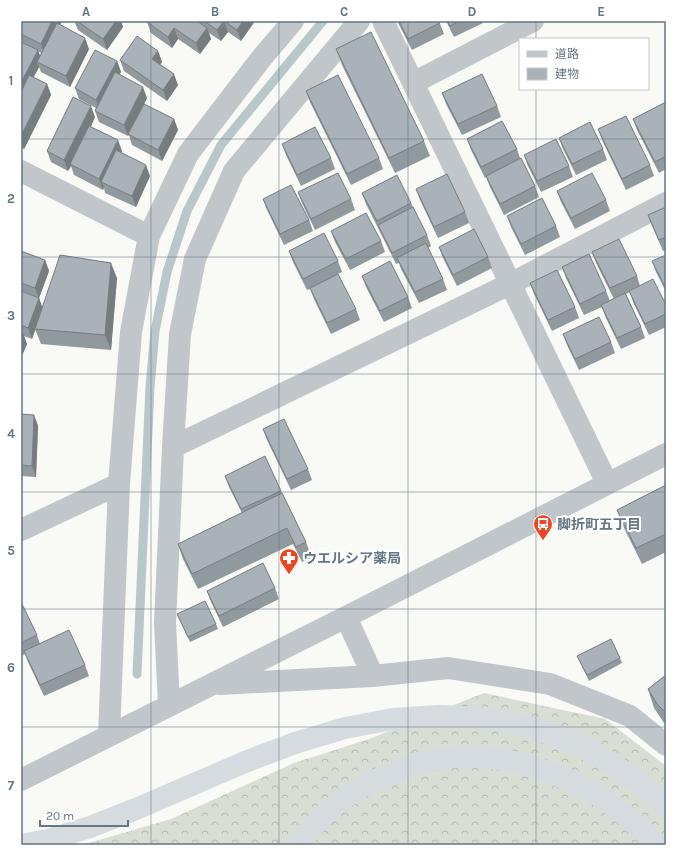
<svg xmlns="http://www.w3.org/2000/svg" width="687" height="866" font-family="Karla,'Noto Sans JP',sans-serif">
  <defs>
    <pattern id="forest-crowns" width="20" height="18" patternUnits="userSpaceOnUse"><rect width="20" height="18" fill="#d9ded5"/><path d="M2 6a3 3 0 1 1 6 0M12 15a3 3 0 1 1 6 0" fill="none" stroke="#b3b9b2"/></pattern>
  </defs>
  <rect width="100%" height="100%" fill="#f9f9f6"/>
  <path fill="url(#forest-crowns)" d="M484,693L605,719L666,766V845H82L171,819L294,763L369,739Z"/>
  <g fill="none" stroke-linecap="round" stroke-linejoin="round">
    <path stroke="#b8c7ca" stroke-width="9" d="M137,674L150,387L155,331L167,272L187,211L221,145L323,21"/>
    <path stroke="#c1c6ca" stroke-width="22" d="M383,21L607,483
      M413,83L533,21
      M21,171L149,236
      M173,447L510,284L666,203
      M21,530L119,484
      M346,617L373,676
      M219,684L373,676L448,668L550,684L630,716L666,745
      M169,705L165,623L173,447L180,334L195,259L234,171L359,21
      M109,735L119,484L131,332L149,236L188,154L260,60L293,21
      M21,780L346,617L666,454"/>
    <path stroke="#d6dbdf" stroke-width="22" d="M21,845L48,840L90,827L136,809L245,762L295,743L345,728L393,719L439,716L488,718L532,728L574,742L611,763L645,787L666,806
      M297,845C311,829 325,812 342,800C357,788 375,780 393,773C407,767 425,761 439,759C495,749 561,771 607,801C625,814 642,829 657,845"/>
  </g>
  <path fill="#90999e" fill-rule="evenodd" d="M21,21H62L60,25L89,49L70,87L41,72L39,67L33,77L47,84L51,95L24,149L21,148ZM38,51L41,53L40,56Z
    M74,21H121L123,27L107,50L78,30Z
    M148,21H255L241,41L228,32L221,41L209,33L211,39L200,54L178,39L172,48L151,33L147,22Z
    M397,21H439L444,34L412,50Z
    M446,21H482L483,23L454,37Z
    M336,49L424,141L430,156L395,173L342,65Z
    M158,51L162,62L160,65L178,85L167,101L124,71L120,60Z
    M117,61L121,72L119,75L147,98L144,104L174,119L178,130L162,161L132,145L129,135L128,136L99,122L95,111L96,108L79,99L75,88Z
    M306,91L379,158L383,169L351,185L310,102Z
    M442,93L497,106L501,117L462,135L446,104Z
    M666,102V169L659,173L637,130L633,119Z
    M95,117L91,127L122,151L121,153L150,176L136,207L105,193L104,187L103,190L74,175L71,166L68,171L51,162L47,151Z
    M598,129L650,165L654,176L626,190L602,140Z
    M559,138L603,149L607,160L576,175L563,149Z
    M467,139L517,149L520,158L535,186L539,197L504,215L490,187L486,177L485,178L471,150Z
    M282,144L331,158L335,169L301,186L286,155Z
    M524,155L569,166L573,177L541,192L528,166Z
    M416,189L465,212L469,223L438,238L420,200Z
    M557,191L606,200L610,211L575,229L561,202Z
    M298,192L351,199L355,210L315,230L302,203Z
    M362,193L411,203L427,235L431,246L428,248L443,279L447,290L419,303L401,269L399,263L396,264L366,204Z
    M263,199L309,220L313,231L284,245L267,210Z
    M666,207V250L663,251L652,226L648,215Z
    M507,216L556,226L560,237L525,255L511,227Z
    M331,231L381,241L385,252L350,270L335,242Z
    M439,247L488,257L492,268L457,286L443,258Z
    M21,251L45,260L49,271L39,298L42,308L117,278L111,350L41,344L35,329L32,339L24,336L27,344L21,358Z
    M289,251L338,261L342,272L334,276L356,309L360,320L331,334L314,299L310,289L307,290L293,262Z
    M592,252L637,276L640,286L666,305V327L649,335L633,302L630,292L626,294L641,327L645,338L621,349L605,316L602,307L584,315L566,278L562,267L606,291L610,301L614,299L596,263Z
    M666,255V292L656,272L652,261Z
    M362,276L408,297L412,308L384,322L366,287Z
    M530,283L575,307L579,318L552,331L534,294Z
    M563,334L611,342L615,353L579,370L567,345Z
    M21,414L34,415L38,426L36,477L21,476Z
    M263,429L308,469L312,480L291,490L267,440Z
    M225,476L281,491L306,542L312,558L302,562L293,544L198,589L183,559L178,544L242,513L229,487Z
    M666,485V552L642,564L623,526L617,510Z
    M275,588L279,599L223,627L211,602L207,591Z
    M21,604L37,635L40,644L85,665L89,676L44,696L28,662L25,654L21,656Z
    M177,614L216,624L218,629L190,642Z
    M577,656L620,658L622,663L589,681L580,662Z
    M666,675V725L664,723L654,708L648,689Z"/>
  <path fill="#767d81" d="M52,21H62L45,55L41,44Z
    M116,21H121L123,27L107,50L103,39Z
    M224,21L228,32L221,41L217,30Z
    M243,21H255L241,41L237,30Z
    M174,28L178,39L172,48L168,37Z
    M207,28L211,39L200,54L196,43Z
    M85,38L89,49L70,87L66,76Z
    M38,50L42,61L37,62L39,67L22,99L21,95V83Z
    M158,51L162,62L156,70L152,59Z
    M117,61L121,72L100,110L96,100Z
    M174,74L178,85L167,101L163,90Z
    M47,84L51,95L24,149L21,141V136Z
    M143,87L147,98L128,136L124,125Z
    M91,106L95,117L72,165L70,164L71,166L68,171L64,160Z
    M174,119L178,130L162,161L158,150Z
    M118,140L122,151L106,184L101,182L104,187L103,190L99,179Z
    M146,165L150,176L136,207L132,196Z
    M45,260L49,271L39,298L43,309L32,339L28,328L39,299L35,288Z
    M111,263L117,278L111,350L105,335Z
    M23,333L27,344L21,358V337Z
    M34,415L38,426L36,477L32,466Z"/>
  <path fill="#a8b2b8" stroke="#767d81" d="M21,21H52L41,44L21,34Z
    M77,21H116L103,39Z
    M148,21H197L207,28L196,43L174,28L168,37L147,22Z
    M204,21H243L237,30L224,21L217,30Z
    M399,21H439L440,23L408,39Z
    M447,21H460L450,26Z
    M57,23L85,38L66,76L37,62Z
    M371,32L424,141L389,158L336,49Z
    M137,36L158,51L152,59L174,74L163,90L120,60Z
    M21,42L38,50L21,83Z
    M95,50L117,61L96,100L75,88Z
    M115,72L143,87L124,125L95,111Z
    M482,74L497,106L458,124L442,93Z
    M29,75L47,84L21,136V92Z
    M338,75L379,158L347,174L306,91Z
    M73,97L91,106L64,160L47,151Z
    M666,102V156L655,162L633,119Z
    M144,104L174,119L158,150L128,134Z
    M626,116L650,165L622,179L598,129Z
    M502,121L517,149L481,167L467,139Z
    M590,122L603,149L572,164L559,138Z
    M89,126L118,140L99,179L70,164Z
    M315,127L331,158L297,175L282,144Z
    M556,139L569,166L537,181L524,155Z
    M116,150L146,165L132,196L101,182Z
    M521,158L535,186L500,204L486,176Z
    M338,173L351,199L311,219L298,192Z
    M592,173L606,200L571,218L557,191Z
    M447,174L465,212L434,227L416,189Z
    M397,175L411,203L377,221L362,193Z
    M291,185L309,220L280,234L263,199Z
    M542,198L556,226L521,244L507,216Z
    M413,207L427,235L392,253L378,225Z
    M666,207V237L659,240L648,215Z
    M366,213L381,241L346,259L331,231Z
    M474,229L488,257L453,275L439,247Z
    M324,233L338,261L303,279L289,251Z
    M619,239L637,276L610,288L592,252Z
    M426,243L443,279L415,292L397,258Z
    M21,251L45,260L35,288L21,283Z
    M589,254L606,291L580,304L562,267Z
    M60,255L111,263L105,335L35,329Z
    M666,255V289L652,261Z
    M390,261L408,297L380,311L362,276Z
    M557,270L575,307L548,320L530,283Z
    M338,274L356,309L327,323L310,288Z
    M653,279L666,305V314L645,324L629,291Z
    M21,291L39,298L28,328L21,325Z
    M625,293L641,327L617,338L601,305Z
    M599,317L611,342L575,359L563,334Z
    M21,414L34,415L32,466L21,465Z
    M284,419L308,469L287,479L263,429Z
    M265,456L281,491L241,509L225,476Z
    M666,485V534L636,548L617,510Z
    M282,493L306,542L296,547L287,528L192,574L178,544Z
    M263,563L275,588L219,616L207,591Z
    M205,601L216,624L188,637L177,614Z
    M21,604H22L37,635L21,643Z
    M69,630L85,665L40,685L24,651Z
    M611,639L620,658L587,675L577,656Z
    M666,675V713L657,704L648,689Z"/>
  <path fill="none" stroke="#627683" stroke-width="1" stroke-opacity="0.55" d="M151,21V845M279,21V845M408,21V845M536,21V39M536,89V845M21,139H666M21,257H666M21,374H666M21,492H666M21,609H666M21,727H666"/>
  <defs>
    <g id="bus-pin" transform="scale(1)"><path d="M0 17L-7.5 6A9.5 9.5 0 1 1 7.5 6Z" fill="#ec4722" stroke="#fff"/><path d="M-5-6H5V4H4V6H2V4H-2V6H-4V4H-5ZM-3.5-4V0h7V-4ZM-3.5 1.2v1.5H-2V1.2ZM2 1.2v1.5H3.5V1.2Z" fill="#fff"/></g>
    <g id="pharmacy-pin" transform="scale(1)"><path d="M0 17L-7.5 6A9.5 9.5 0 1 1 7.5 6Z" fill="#ec4722" stroke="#fff"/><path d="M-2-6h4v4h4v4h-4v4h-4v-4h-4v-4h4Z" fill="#fff"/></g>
  </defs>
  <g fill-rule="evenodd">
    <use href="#bus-pin" x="543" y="524"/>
    <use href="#pharmacy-pin" x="289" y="558"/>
  </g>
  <g text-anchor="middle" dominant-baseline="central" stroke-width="4" stroke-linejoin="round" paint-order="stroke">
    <g font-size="14" font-weight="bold" fill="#627683" stroke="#fff" text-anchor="start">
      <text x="557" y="524">脚折町五丁目</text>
      <text x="303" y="558">ウエルシア薬局</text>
    </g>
  </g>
  <rect width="687" height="866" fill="none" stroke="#ffffff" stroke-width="44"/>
  <rect x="519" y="38" width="130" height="52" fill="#ffffff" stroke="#c0c8cd"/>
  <rect x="527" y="51" width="20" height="6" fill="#c1c6ca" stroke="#c0c8cd"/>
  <text x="555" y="58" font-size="12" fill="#627683">道路</text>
  <rect x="527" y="68" width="20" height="12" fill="#a8b2b8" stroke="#c0c8cd"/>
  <text x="555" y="78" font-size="12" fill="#627683">建物</text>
  <path d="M40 820v6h88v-6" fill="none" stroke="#627683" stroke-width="2"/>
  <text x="46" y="820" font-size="12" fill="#627683" stroke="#ffffff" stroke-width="3" paint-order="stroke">20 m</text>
  <rect x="22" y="22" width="643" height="822" fill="none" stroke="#627683" stroke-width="1.5"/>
  <g font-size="13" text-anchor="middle" font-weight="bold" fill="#627683">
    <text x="86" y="16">A</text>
    <text x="215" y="16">B</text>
    <text x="344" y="16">C</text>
    <text x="472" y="16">D</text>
    <text x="601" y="16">E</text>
    <text x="11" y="85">1</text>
    <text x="11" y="203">2</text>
    <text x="11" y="320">3</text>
    <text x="11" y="438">4</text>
    <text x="11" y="555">5</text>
    <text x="11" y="672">6</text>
    <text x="11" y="790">7</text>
  </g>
</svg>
